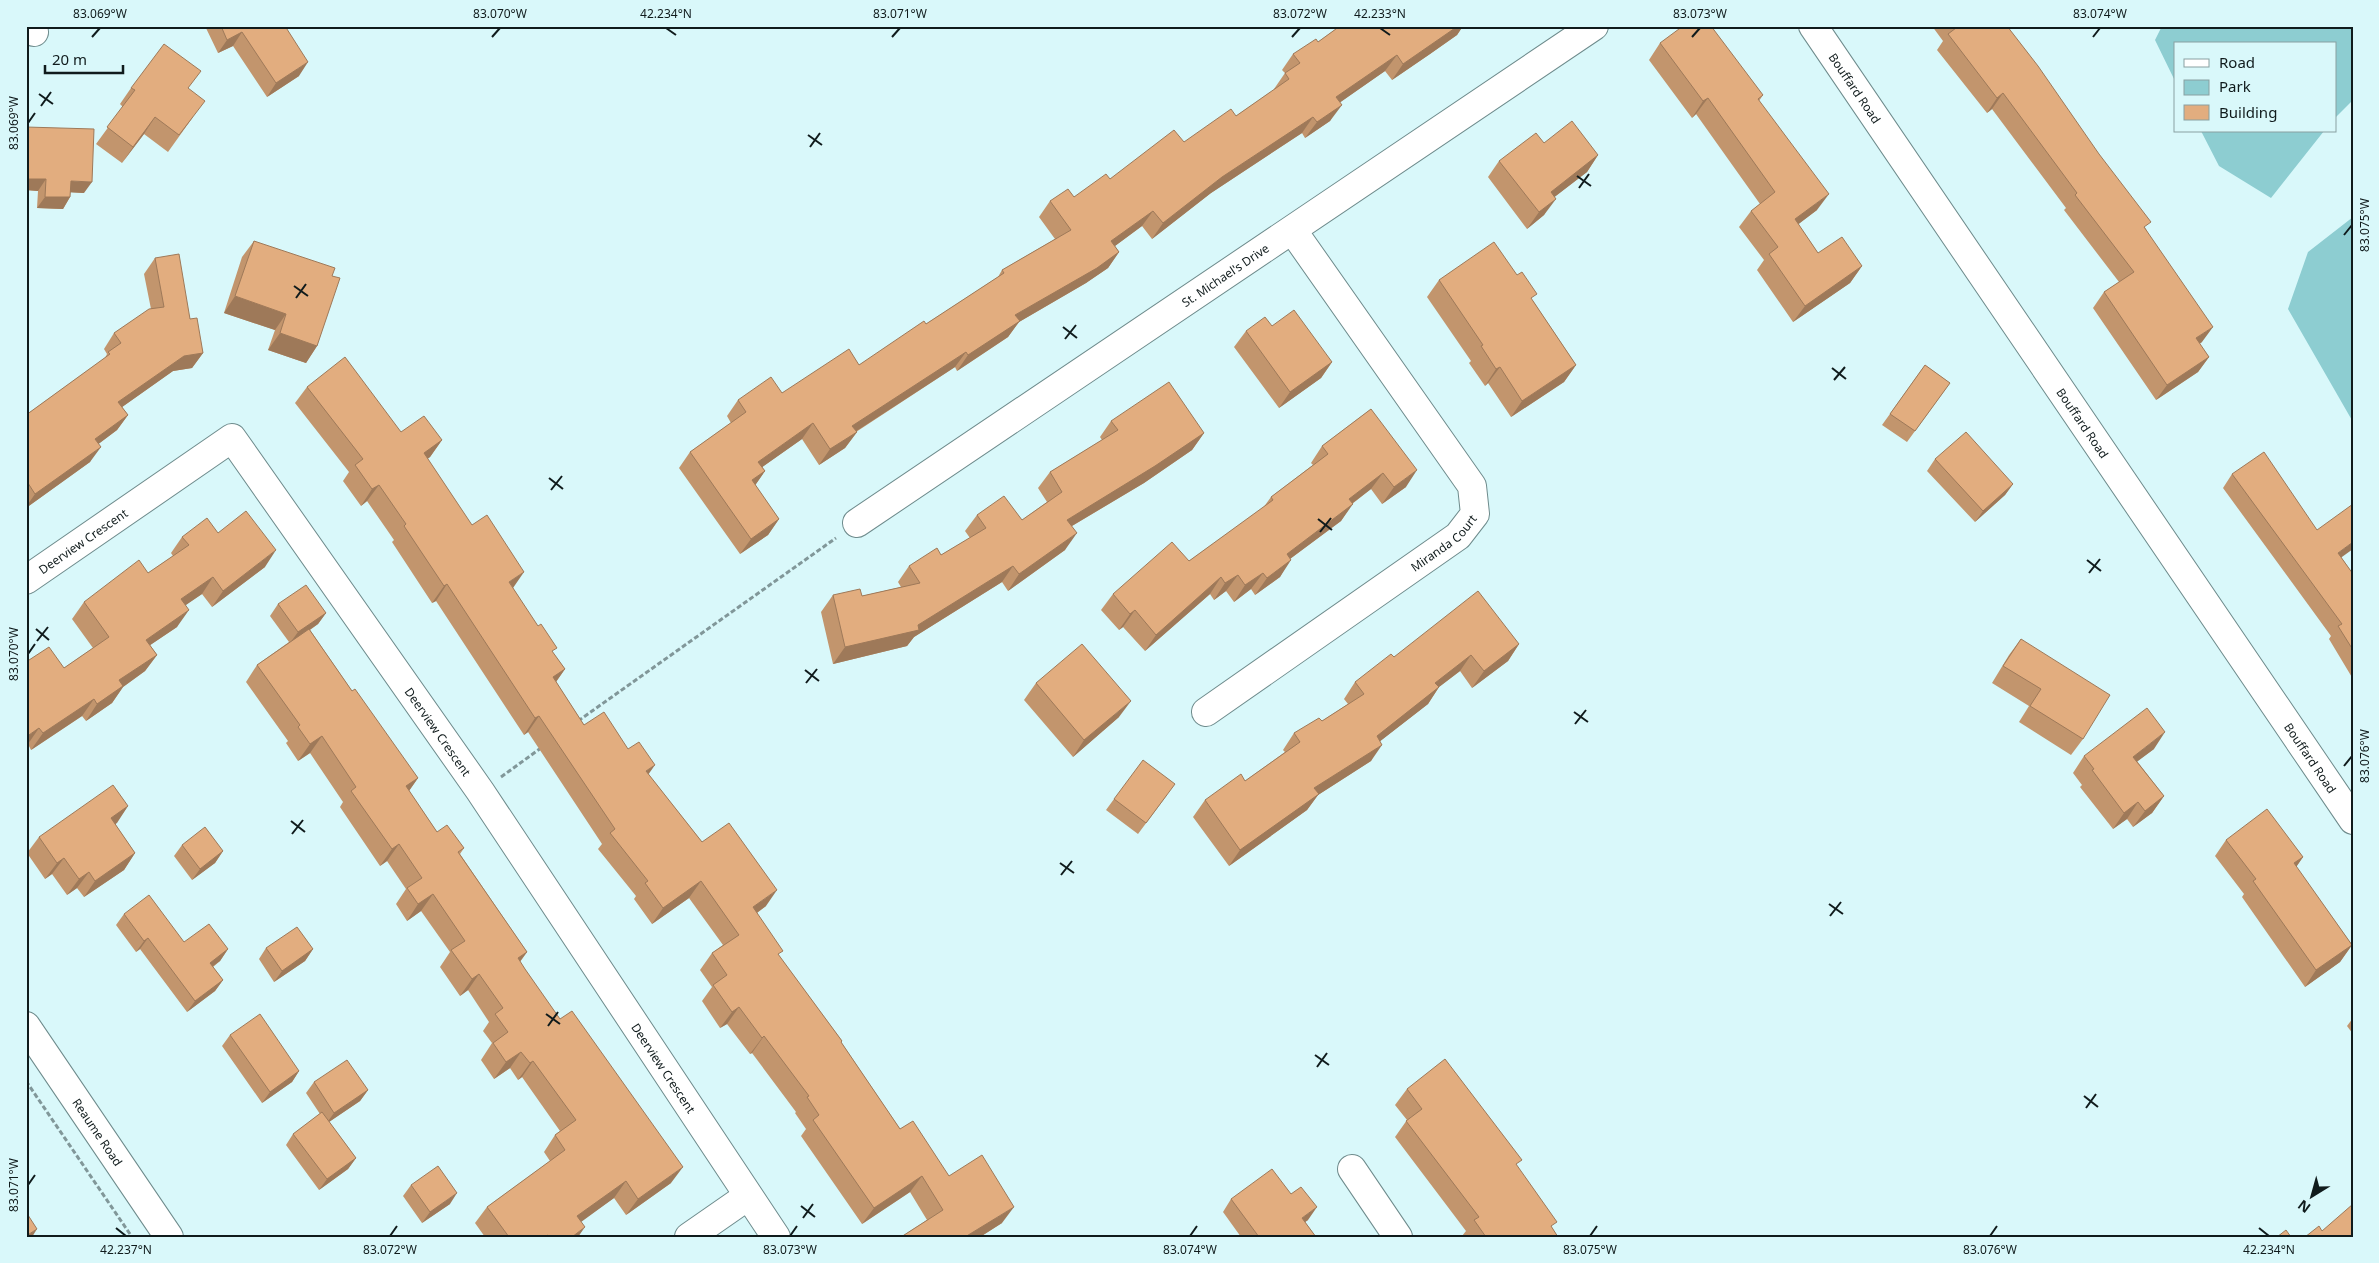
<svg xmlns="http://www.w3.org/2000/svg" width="2379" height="1263" font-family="'Noto Sans',sans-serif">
  <rect width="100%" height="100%" fill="#d9f8fa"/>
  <path fill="#8dcdd1" d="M2162,26H2353V100L2335,118V44H2175V81L2155,40Z
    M2201,131H2324L2271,198L2219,166Z
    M2353,217V422L2288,309L2308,252Z"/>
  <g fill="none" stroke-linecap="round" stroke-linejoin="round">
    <g stroke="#6e8b8c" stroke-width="30">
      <g id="street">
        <path id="s1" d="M1813,26L2353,820"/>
        <path d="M26,27L34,32"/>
        <path id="s2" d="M857,523L1594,26"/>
        <path id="s3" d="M26,580L232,438L480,791L776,1237"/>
        <path id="s4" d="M1206,712L1458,536L1475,514L1472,486L1293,231"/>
        <path id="s5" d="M26,1026L169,1237"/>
        <path d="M1352,1169L1398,1237"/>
        <path d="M689,1237L748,1196"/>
      </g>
    </g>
    <path stroke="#819799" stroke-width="3" stroke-dasharray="5 2.5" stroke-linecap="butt" d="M578,721L836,538
      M501,777L541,748
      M26,1081L132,1237"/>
    <use href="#street" stroke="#fff" stroke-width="28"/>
  </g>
  <path fill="#c2956d" d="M205,26H285L299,76L267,97L233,46L218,53Z
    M1340,26H1463L1457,35L1430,54L1392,80L1385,71L1340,102L1330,121L1305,138L1302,133L1211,193L1152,239L1142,226L1115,246L1119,252L1108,268L1086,283L1019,322L1008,337L957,371L955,367L856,432H857L845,448L819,465L802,439L762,467L765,471L755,485L779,519L768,535L740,554L679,468L690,452L731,423L727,416L738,400L782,393L859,365L926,324L998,277L1002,270L1055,239L1039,217L1050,201L1074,197L1236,116L1274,90V89L1285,73L1282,70L1293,54L1318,42Z
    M1932,26H2007L2146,229L2202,342L2199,344L2209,357L2198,372L2156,400L2093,308L2104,292L2119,282L2064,210L2066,208L1992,109L1987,113L1937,50L1943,41Z
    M1660,43L1763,95L1759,101L1817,210L1798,224L1818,253L1862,266L1850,283L1793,322L1757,270L1764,260L1739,227L1751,211L1760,204L1696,114L1692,118L1649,60Z
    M131,88L188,89L193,117L168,152L144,134L122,163L96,144L123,107L120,104Z
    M26,127L84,193L70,192V197L63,209L37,208L38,191L26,190Z
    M1598,155L1587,172L1554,197L1544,215L1527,229L1488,177L1499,161Z
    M254,241L332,276L317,346L306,363L268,350L275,330L224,313L242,257Z
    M155,258L190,319L203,353L192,368L173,371L122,407L128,415L117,430L98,444L90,462L26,508V415L105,358L107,354L104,349L114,333L151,309L144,274Z
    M1439,280L1533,301L1576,365L1564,382L1511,417L1488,383L1485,386L1469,363L1471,361L1427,297Z
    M1246,331L1332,362L1321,378L1279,408L1234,347Z
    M1925,365L1950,383L1907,442L1882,425Z
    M307,387L401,432L442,440L430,457L427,459L513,588L553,653L565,669L556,682L584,725L628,749L702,842L766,906L757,913L779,956L842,1041L841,1042L900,1129L949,1176L1002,1223L980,1237H901L927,1220L910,1192L862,1224L801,1136L806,1129L795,1113L796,1112L752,1053L750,1054L727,1024L720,1028L702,1001L712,987L700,970L712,953L723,945L689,898L652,924L634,899L636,896L598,849L602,844L528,732L524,735L436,601L432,603L392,542L394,540L367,501L361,506L343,481L349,472L295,403Z
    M1371,409L1406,487L1382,504L1371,489L1352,504L1341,521L1290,559L1280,577L1255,595L1251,589L1234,602L1226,591L1214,600L1210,594L1145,651L1123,627L1119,630L1101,610L1113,594L1189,561L1263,508L1271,497L1313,465L1311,463L1322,446Z
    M1111,421L1204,433L1192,450L1144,483L1072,526L1065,550L1008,591L1002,582L914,637L907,646L833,664L821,612L833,595L862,596L901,587L898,582L909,566L941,555L970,538L965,531L977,515L1022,520L1047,502L1038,488L1050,472L1102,440L1100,437Z
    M1935,459L2013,484L2005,495L1975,522L1927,471Z
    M2232,474L2317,530L2341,557L2353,574V679L2329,639L2331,636L2223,488Z
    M218,533L265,567L212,607L202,594L185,605L177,627L150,645L157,655L145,671L123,687L112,703L86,721L82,716L31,750L28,744L64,668L93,648L72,619L84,602L148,573L173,556L171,553L182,537Z
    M278,604L326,613L318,624L310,630L352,691L418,778L409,791L437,832L464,848L460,854L527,952L520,962L671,1183L626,1215L614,1198L581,1221L578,1237H485L475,1223L487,1207L550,1161L544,1152L555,1135L560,1131L522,1077L518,1080L510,1068L494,1079L481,1060L492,1043L483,1031L489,1022L468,990L460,996L440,967L450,952L421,911L407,921L396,904L406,889L387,861L380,866L340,807L343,802L310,753L298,761L286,743L288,741L246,682L257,665L289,642L270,616Z
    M2021,639L2083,739L2071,755L2019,722L2029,706L1992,683L2009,655Z
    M1519,644L1508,661L1472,688L1460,671L1439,687L1428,704L1380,741L1371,761L1318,795L1307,810L1229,866L1193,817L1205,800L1245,781L1285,752L1283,750L1294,733L1322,721L1348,704L1344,699L1355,682L1394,657Z
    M1036,683L1119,717L1073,757L1024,700Z
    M2154,749L2137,761L2164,796L2152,813L2133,827L2127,819L2113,829L2080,787L2082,785L2073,773L2084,756Z
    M1167,795L1138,834L1106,810L1114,799Z
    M128,806L115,824L135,853L124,870L84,897L77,888L67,895L52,874L45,879L27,853L39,837Z
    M2226,840L2303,857L2296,867L2352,945L2340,962L2305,987L2242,897L2244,894L2215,856Z
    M182,845L223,851L215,863L192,880L174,856Z
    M124,914L184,942L228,949L220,961L213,967L223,980L215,991L187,1012L140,949L136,952L116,925Z
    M266,948L313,949L305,961L274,982L259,959Z
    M2353,1018V1034L2347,1026Z
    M230,1035L299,1071L292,1082L262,1103L222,1046Z
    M314,1082L368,1090L360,1101L329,1122L356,1158L348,1169L319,1190L286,1145L293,1134L320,1114L306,1093Z
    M1407,1089L1517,1166L1552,1228L1558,1237H1463L1462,1236L1466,1231L1395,1137L1407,1120L1395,1105Z
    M411,1185L450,1204L422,1223L403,1196Z
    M1231,1199L1308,1220L1305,1222L1316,1237H1241L1223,1212Z"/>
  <path fill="#9e7959" d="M1458,26H1463L1457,35L1430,54L1392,80L1403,64Z
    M242,32L233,46L218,53L227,40Z
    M1397,55L1385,71L1325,113L1336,97Z
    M308,62L299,76L267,97L276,83Z
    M2003,93L1992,109L1987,113L1997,98Z
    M1708,98L1696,114L1692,118L1703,101Z
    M1342,105L1330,121L1305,138L1317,122Z
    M155,117L144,134L122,163L133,147Z
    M1313,117L1302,133L1211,193L1152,239L1163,223L1222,177Z
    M1598,155L1587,172L1539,209L1551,192Z
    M26,179H46L38,191L26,190Z
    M71,181L92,182L84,193L63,192Z
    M1829,194L1817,210L1783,236L1795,219Z
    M45,197H70L63,209L37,208Z
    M1556,199L1544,215L1527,229L1539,212Z
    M1153,211L1142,226L1100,257L1111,241Z
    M1119,252L1108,268L1086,283L1019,322L1008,337L957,371L968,355L1015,315Z
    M1862,266L1850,283L1793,322L1805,306Z
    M235,296L286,314L275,330L224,313Z
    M2213,327L2202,342L2185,353L2196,338Z
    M280,333L317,346L306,363L268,350Z
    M966,352L955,367L841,441L852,426Z
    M203,353L192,368L173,371L108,417L118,402L184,356Z
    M2209,357L2198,372L2156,400L2167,385Z
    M1332,362L1321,378L1279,408L1290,392Z
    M1576,365L1564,382L1511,417L1522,401Z
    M1500,367L1488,383L1485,386L1496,369Z
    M128,415L117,430L84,455L95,439Z
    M813,423L802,439L747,478L758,462Z
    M857,432L845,448L819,465L830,449Z
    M1204,433L1192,450L1144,483L1055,536L1067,520Z
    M442,440L430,457L412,470L424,453Z
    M101,447L90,462L26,508V507L35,494Z
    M1417,470L1406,487L1382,504L1394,487Z
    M765,471L754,487L752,480Z
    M1383,473L1371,489L1337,515L1349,499Z
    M2013,484L2005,495L1975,522L1983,511Z
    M379,485L367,501L361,506L372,489Z
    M1353,504L1341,521L1275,570L1287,554Z
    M779,519L768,535L740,554L751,539Z
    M1077,533L1065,550L1008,591L1019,574Z
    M2353,542V549L2328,567L2338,553Z
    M276,550L265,567L212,607L223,591Z
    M1291,560L1280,577L1255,595L1267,578Z
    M1013,566L1002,582L914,637L907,646L833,664L845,647L918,625Z
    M524,572L513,588L509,582Z
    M1263,573L1251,589L1234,602L1245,585Z
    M1238,575L1226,591L1214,600L1225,583Z
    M213,577L202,594L170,616L181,599Z
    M1221,577L1210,594L1145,651L1156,635Z
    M447,584L436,601L432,603L444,586Z
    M189,610L177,627L134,656L146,640Z
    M1135,610L1123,627L1119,630L1130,614Z
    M326,613L318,624L290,643L298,632Z
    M1519,644L1508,661L1472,688L1484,671Z
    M157,655L145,671L123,687L112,703L86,721L97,704L119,680Z
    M1471,655L1460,671L1439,687L1428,704L1365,753L1377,736L1435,683Z
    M565,669L553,686V677Z
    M94,699L82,716L31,750L43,733Z
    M1131,701L1119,717L1073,757L1084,740Z
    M539,716L528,732L524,735L535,718Z
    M39,728L28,744L26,745V737Z
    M2165,732L2154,749L2122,773L2133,757Z
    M322,736L310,753L298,761L310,744Z
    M1382,745L1371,761L1318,795L1307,810L1229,866L1240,850L1314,788Z
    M655,765L643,782L646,771Z
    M418,778L406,795V786Z
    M2164,796L2152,813L2133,827L2145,811Z
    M2138,802L2127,819L2113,829L2124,813Z
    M128,806L117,823L100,835L111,818Z
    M399,844L387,861L380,866L392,849Z
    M223,851L215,863L192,880L200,869Z
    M135,853L124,870L84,897L95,881Z
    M2303,857L2292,873L2294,863Z
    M64,858L52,874L45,879L57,863Z
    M89,872L77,888L67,895L79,879Z
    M701,881L689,898L652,924L663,908Z
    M777,890L766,906L741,924L753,907Z
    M433,894L421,911L407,921L418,904Z
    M148,938L140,949L136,952L144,941Z
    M2352,945L2340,962L2305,987L2316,970Z
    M228,949L220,961L202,974L210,963Z
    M313,949L305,961L274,982L282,971Z
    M527,952L515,968L518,958Z
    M479,974L468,990L460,996L472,979Z
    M223,980L215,991L187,1012L195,1001Z
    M739,1007L727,1024L720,1028L732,1012Z
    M764,1036L752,1053L750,1054L762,1038Z
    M521,1052L510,1068L494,1079L506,1062Z
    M533,1061L522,1077L518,1080L530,1063Z
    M299,1071L292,1082L262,1103L270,1092Z
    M368,1090L360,1101L326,1124L334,1113Z
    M356,1158L348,1169L319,1190L327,1179Z
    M683,1167L671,1183L626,1215L638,1199Z
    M922,1176L910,1192L862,1224L874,1208Z
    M626,1181L614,1198L566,1233L577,1216Z
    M457,1193L450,1204L422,1223L430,1212Z
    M1014,1207L1002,1223L980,1237H965Z
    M1317,1207L1308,1220L1294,1230L1302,1218Z
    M585,1227L578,1237H572Z
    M37,1229L32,1237H26V1236Z"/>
  <path fill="#e2ad7f" stroke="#9e7959" d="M221,26H285L308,62L276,83L242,32L227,40Z
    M1340,26H1458L1403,64L1397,55L1336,97L1342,105L1317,122L1313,117L1222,177L1163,223L1153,211L1111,241L1119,252L1097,268L1015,315L1020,321L968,355L966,352L852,426L857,432L830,449L813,423L758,462L765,471L752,480L779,519L751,539L690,452L746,412L738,400L771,377L782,393L849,349L859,365L924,321L926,324L1004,273L1002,270L1071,230L1050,201L1068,189L1074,197L1106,174L1110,179L1174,130L1184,142L1231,109L1236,116L1289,79L1285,73L1300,63L1293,54L1316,39L1318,42Z
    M1683,26H1711L1763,95L1758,99L1829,194L1795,219L1818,253L1842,237L1862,266L1805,306L1769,254L1778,247L1751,211L1775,192L1708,98L1703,101L1660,43Z
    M1954,26H2007L2038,66L2099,154L2151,222L2144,227L2213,327L2196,338L2209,357L2167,385L2104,292L2134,272L2075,195L2077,193L2003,93L1997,98L1948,34L1956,28Z
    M164,44L201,71L188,88L205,101L179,135L155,117L133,147L107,127L135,90L131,88Z
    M1572,121L1598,155L1551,192L1556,199L1539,212L1499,161L1536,133L1544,143Z
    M26,127L94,129L92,182L71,181L70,197H45L46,179H26Z
    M254,241L335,268L332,276L340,278L317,346L280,333L286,314L235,296Z
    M1494,242L1517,275L1522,272L1537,294L1531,298L1576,365L1522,401L1500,367L1496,369L1481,346L1483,345L1439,280Z
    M179,254L190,319L197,318L203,353L184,356L118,402L128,415L95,439L101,447L35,494L26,480V415L110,354L108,352L121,343L114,333L149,309L164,307L155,258Z
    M1294,310L1332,362L1290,392L1246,331L1265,317L1272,326Z
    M345,357L401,432L424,416L442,440L424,453L472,525L487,515L524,572L509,582L538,626L541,624L557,648L552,651L565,669L553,677L584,725L604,712L628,749L639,742L655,765L646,771L702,842L729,823L777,890L753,907L783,951L778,954L842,1041L841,1042L900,1129L913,1121L949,1176L982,1155L1014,1207L965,1237H901L943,1210L922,1176L874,1208L813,1120L819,1115L807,1097L809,1096L764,1036L762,1038L739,1007L732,1012L713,985L727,975L712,953L739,935L701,881L663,908L645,883L648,881L610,833L615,829L539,716L535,718L447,584L444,586L404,526L406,524L379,485L372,489L355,465L363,459L307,387Z
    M1925,365L1950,383L1915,431L1890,414Z
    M1169,382L1204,433L1155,466L1067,520L1077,533L1019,574L1013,566L918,625L919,630L845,647L833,595L860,589L862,596L920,583L909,566L937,548L941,555L986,528L977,515L1004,496L1022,520L1062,492L1050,472L1118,430L1111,421Z
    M1371,409L1417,470L1394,487L1383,473L1349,499L1353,504L1287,554L1291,560L1267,578L1263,573L1245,585L1238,575L1225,583L1221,577L1156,635L1135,610L1130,614L1113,594L1172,542L1189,561L1273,500L1271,497L1328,454L1322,446Z
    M1966,432L2013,484L1983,511L1935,459Z
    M2264,452L2317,530L2353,504V542L2338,553L2353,574V650L2338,626L2342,624L2232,474Z
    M246,511L276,550L223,591L213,577L181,599L189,610L146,640L157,655L119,680L123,686L97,704L94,699L43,733L39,728L26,737V662L49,647L64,668L109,637L84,602L139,560L148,573L189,545L182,537L207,518L218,533Z
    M306,585L326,613L298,632L278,604Z
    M1478,591L1519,644L1484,671L1471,655L1435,683L1439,687L1377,736L1382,745L1314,788L1319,794L1240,850L1205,800L1241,774L1245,781L1300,742L1294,733L1319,718L1322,721L1364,694L1355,682L1391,654L1394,657Z
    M309,629L352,691L355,689L418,778L406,786L437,832L447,825L464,848L458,852L527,952L518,958L525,969L560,1019L572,1011L683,1167L638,1199L626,1181L577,1216L585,1227L572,1237H549L548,1235L545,1237H509L487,1207L565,1150L555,1135L576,1120L533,1061L530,1063L521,1052L506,1062L493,1043L508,1032L495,1014L503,1008L479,974L472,979L451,950L465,941L433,894L418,904L407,888L422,878L399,844L392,849L351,791L356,787L322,736L310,744L298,727L300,725L257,665Z
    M2021,639L2110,695L2083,739L2030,706L2041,689L2003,666Z
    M1082,644L1131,701L1084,740L1036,683Z
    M2147,708L2165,732L2133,757L2164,796L2145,811L2138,802L2124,813L2092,770L2094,769L2084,756Z
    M1143,760L1175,784L1146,823L1114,799Z
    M113,785L128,806L111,818L135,853L95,881L89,872L79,879L64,858L57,863L39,837Z
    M2267,809L2303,857L2294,863L2352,945L2316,970L2253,881L2256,879L2226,840Z
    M205,827L223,851L200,869L182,845Z
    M149,895L184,942L209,924L228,949L210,963L223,980L195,1001L148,938L144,941L124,914Z
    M297,927L313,949L282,971L266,948Z
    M260,1014L299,1071L270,1092L230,1035Z
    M1445,1059L1522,1160L1516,1164L1557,1222L1551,1226L1558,1237H1486L1474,1220L1479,1217L1406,1121L1422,1109L1407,1089Z
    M347,1060L368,1090L334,1113L314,1082Z
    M322,1112L356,1158L327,1179L293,1134Z
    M438,1166L457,1193L430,1212L411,1185Z
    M1272,1169L1291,1194L1301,1187L1317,1207L1302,1218L1316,1237H1259L1231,1199Z
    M2353,1204V1237H2305L2319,1226L2322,1231Z
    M26,1212L37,1229L26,1236Z
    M2286,1230L2291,1237H2277Z"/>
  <path fill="none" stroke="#101b1c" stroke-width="2" d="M666,28L676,35M1380,28L1390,35M92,37L100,28M492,37L500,28M892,37L900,28M1292,37L1300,28M1692,37L1700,28M2093,37L2100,28M39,94L53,104M41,106L51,92M28,123L35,113M808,135L822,145M810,147L820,133M1577,176L1591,186M1579,188L1589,174M2344,235L2352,225M294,286L308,296M296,298L306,284M1063,327L1077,338M1065,339L1076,325M1832,368L1846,379M1834,380L1845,367M549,478L563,489M551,490L562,476M1318,519L1332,530M1320,532L1331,518M2087,560L2101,571M2089,573L2100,559M36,629L49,640M37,641L48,627M28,654L35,644M805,670L819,681M806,683L817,669M1574,712L1588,722M1575,724L1586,710M2344,766L2352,756M291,821L305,832M292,834L303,820M1060,863L1074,873M1061,875L1072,861M1829,904L1843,914M1830,916L1841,902M546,1014L560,1024M548,1026L558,1012M1315,1055L1329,1065M1317,1067L1327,1053M2084,1096L2098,1107M2086,1108L2096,1094M28,1185L35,1175M801,1206L815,1217M803,1218L813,1204M116,1228L126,1236M2259,1228L2269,1236M390,1236L397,1226M790,1236L797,1226M1190,1236L1197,1226M1590,1236L1597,1226M1990,1236L1997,1226"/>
  <g text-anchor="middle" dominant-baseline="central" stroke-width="4" stroke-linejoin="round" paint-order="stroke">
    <g font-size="12" fill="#101b1c" stroke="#d9f8fa">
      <text stroke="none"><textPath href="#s1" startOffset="75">Bouffard Road</textPath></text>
      <text stroke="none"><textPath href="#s2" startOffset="444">St. Michael's Drive</textPath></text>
      <text stroke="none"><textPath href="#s1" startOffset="480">Bouffard Road</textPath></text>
      <text stroke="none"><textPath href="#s3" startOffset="69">Deerview Crescent</textPath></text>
      <text stroke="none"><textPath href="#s4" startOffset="292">Miranda Court</textPath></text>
      <text stroke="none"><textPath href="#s3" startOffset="609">Deerview Crescent</textPath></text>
      <text stroke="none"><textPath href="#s1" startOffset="885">Bouffard Road</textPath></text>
      <text stroke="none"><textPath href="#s3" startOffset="1014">Deerview Crescent</textPath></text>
      <text stroke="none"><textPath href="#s5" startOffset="128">Reaume Road</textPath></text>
    </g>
  </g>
  <rect width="2379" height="1263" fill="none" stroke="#d9f8fa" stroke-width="55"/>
  <rect x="2174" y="42" width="162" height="90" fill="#d9f8fa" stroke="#89a0a1"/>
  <rect x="2184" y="59" width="25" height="8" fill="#ffffff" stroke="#89a0a1"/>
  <text x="2219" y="68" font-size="15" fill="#101b1c">Road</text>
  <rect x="2184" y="80" width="25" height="15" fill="#8dcdd1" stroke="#89a0a1"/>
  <text x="2219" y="92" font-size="15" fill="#101b1c">Park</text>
  <rect x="2184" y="105" width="25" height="15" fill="#e2ad7f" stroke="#89a0a1"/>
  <text x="2219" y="118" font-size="15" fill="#101b1c">Building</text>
  <g transform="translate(2312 1196) rotate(217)" stroke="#d9f8fa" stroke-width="4" paint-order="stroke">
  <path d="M0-4L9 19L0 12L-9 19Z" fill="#101b1c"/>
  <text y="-8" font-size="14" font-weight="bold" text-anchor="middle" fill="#101b1c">N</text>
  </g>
  <path d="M45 65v8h78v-8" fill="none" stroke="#101b1c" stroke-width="2.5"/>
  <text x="52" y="65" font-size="15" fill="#101b1c" stroke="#d9f8fa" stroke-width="4" paint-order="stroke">20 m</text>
  <rect x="28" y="28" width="2324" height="1208" fill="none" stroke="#101b1c" stroke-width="2"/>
  <g font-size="12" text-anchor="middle" fill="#101b1c">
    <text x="100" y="18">83.069°W</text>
    <text x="500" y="18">83.070°W</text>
    <text x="666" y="18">42.234°N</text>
    <text x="900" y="18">83.071°W</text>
    <text x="1300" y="18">83.072°W</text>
    <text x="1380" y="18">42.233°N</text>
    <text x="1700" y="18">83.073°W</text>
    <text x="2100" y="18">83.074°W</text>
    <text transform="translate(14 123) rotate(-90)" y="4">83.069°W</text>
    <text transform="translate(2365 225) rotate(-90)" y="4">83.075°W</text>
    <text transform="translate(14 654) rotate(-90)" y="4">83.070°W</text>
    <text transform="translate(2365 756) rotate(-90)" y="4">83.076°W</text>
    <text transform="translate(14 1185) rotate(-90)" y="4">83.071°W</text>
    <text x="126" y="1254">42.237°N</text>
    <text x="390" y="1254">83.072°W</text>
    <text x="790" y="1254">83.073°W</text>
    <text x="1190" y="1254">83.074°W</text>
    <text x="1590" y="1254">83.075°W</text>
    <text x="1990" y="1254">83.076°W</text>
    <text x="2269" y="1254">42.234°N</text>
  </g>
</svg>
